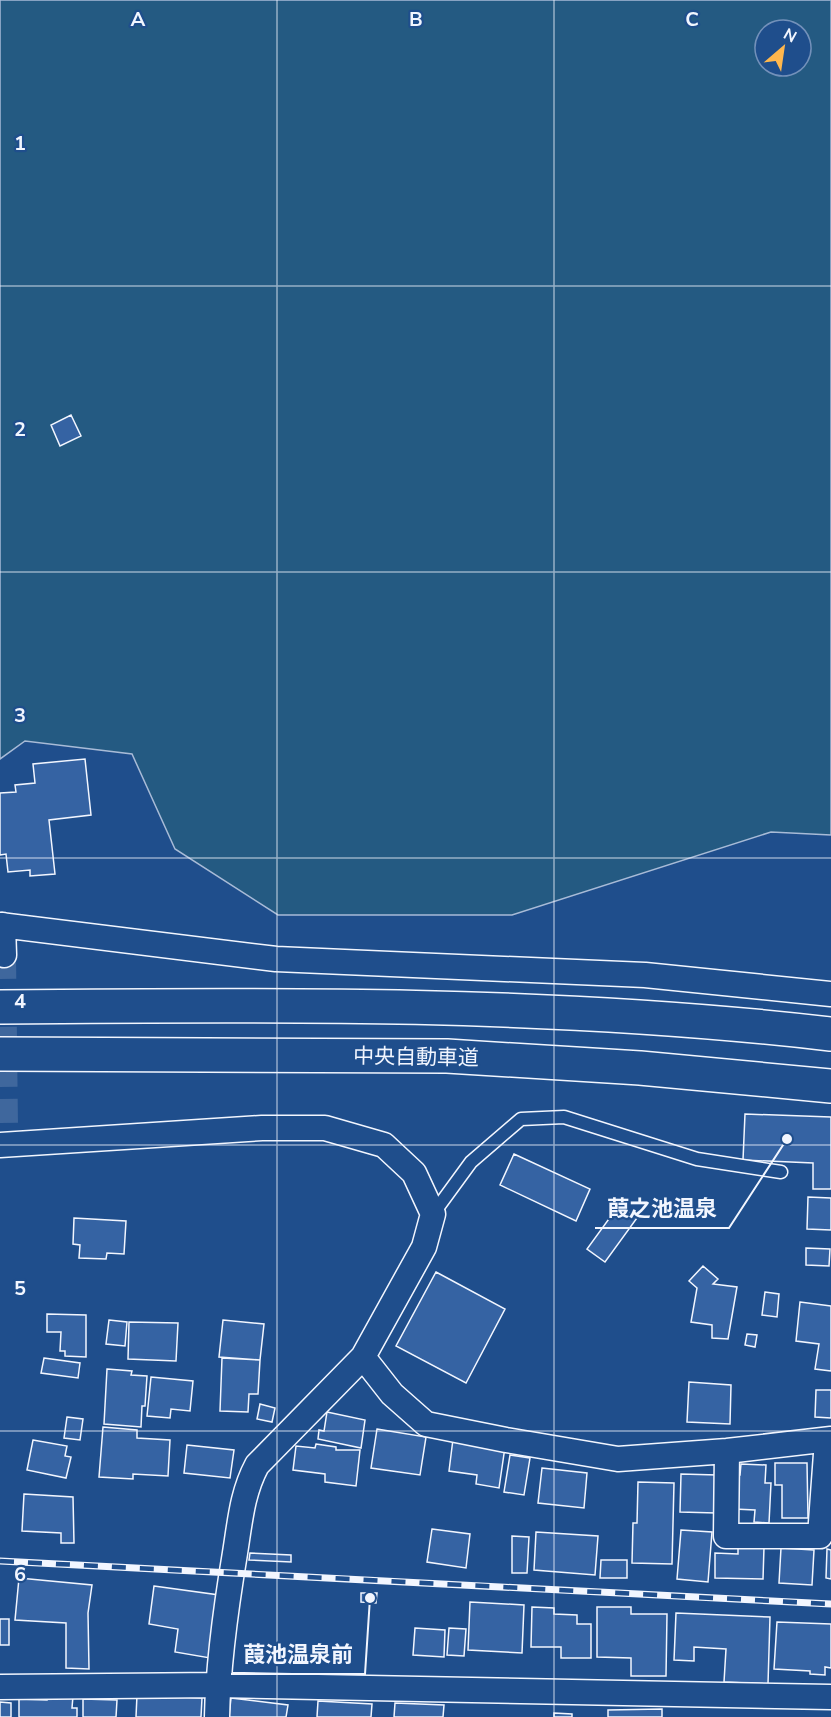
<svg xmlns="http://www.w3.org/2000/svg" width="831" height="1717" font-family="'Nunito Sans','Noto Sans JP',sans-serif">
  <rect width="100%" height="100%" fill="#1f4e8c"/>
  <path fill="#245a82" stroke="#a8bbd7" stroke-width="1.5" fill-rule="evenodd" d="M0,0H831V835L771,832L512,915H278L175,849L132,754L25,741L0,759ZM765,30H801V66H765Z"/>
  <path fill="#3563a3" stroke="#f2f6ff" stroke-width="1.5" d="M71,415L81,436L60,446L51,425Z
    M85,759L91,815L49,820L55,874L30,876V870L8,872L6,854L0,855V793L16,792L15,785L35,783L33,764Z
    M745,1114L831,1117V1189H813V1163L743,1160Z
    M514,1154L590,1189L576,1221L500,1185Z
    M808,1197L831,1198V1230L807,1229Z
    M619,1205L637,1218L605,1262L587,1249Z
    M74,1218L126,1221L124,1254L107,1253L106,1259L79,1258L80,1245L73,1244Z
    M806,1248L830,1249L829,1266L806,1265Z
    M703,1266L718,1279L713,1284L737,1287L728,1339L712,1338V1325L691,1322L697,1288L689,1281Z
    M436,1272L505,1309L466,1383L396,1346Z
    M765,1292L779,1294L777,1317L762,1315Z
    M800,1302L831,1306V1371L815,1369L819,1344L796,1341Z
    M47,1314L86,1315V1357L65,1356V1351H60L61,1332H47Z
    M109,1320L127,1322L125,1346L106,1344Z
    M223,1320L264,1324L260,1360L219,1357Z
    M129,1322L178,1323L176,1361L128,1359Z
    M747,1334L757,1335L755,1347L745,1345Z
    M44,1358L80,1363L78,1378L41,1373Z
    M222,1358L260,1360L258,1394H249L248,1412L220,1411Z
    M107,1369L132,1371L131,1375L147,1376L145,1406H142L141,1427L104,1424Z
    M151,1377L193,1381L190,1411L171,1409L170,1418L147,1416Z
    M689,1382L731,1385L730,1424L687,1422Z
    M816,1390H831V1418L815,1417Z
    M260,1404L275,1408L272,1422L257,1419Z
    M327,1412L365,1420L361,1448L318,1439L319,1430L324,1431Z
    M67,1417L83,1419L80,1440L64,1438Z
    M103,1427L137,1430V1438L170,1440L168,1476L133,1474V1479L99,1477Z
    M377,1429L426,1437L420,1475L371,1468Z
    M453,1439L505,1447L499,1488L476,1484L477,1475L449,1471Z
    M33,1440L67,1446L65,1456L71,1457L66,1478L27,1470Z
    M316,1444L336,1447V1450H360L356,1486L325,1482V1474L293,1470L296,1446L315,1448Z
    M187,1445L234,1450L230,1478L184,1473Z
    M510,1455L530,1458L524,1495L504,1492Z
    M775,1463H807L808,1518H782V1485H775Z
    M741,1464L766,1465L765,1483H771L769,1523L754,1522L755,1510L734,1509L735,1475H740Z
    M542,1468L587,1473L584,1508L538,1503Z
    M681,1474L717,1475L716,1513L680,1512Z
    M638,1482L674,1483L672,1564L632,1563L633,1523H637Z
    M24,1494L73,1497L74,1543H61V1533L22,1531Z
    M432,1529L470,1534L466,1568L427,1562Z
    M681,1530L712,1532L708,1582L677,1579Z
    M536,1532L598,1536L595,1575L534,1570Z
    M512,1536L529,1537L527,1573H512Z
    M738,1546L764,1547L763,1579L715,1578V1553L738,1554Z
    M781,1548L814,1550L812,1585L779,1583Z
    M827,1549L831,1550V1579L826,1578Z
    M250,1553L291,1555V1562L249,1560Z
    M601,1560H627V1578H600Z
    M19,1578L92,1585L88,1613L89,1669L66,1668V1623L15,1620Z
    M154,1586L219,1595L210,1658L175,1652L178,1629L149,1624Z
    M361,1593H377L376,1603L361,1602Z
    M470,1602L524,1605L522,1653L468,1650Z
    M532,1607L554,1608V1614L577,1615V1624H591V1658H561V1647H531Z
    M597,1607H631V1614H667L666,1676H631V1658L597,1657Z
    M676,1613L770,1617L768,1684L724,1682L726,1649L694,1647V1661L674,1660Z
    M0,1619H9V1645H0Z
    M777,1622L831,1624V1668L825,1667V1675L810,1674V1671L774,1669Z
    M415,1628L445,1630L444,1657L413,1655Z
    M449,1628L466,1629L464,1656L447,1655Z
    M47,1695L73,1696L72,1708H77V1717H19V1699L47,1700Z
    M137,1695L202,1698L201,1717H136Z
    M231,1698L288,1705L286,1717H229Z
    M83,1699L117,1700L116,1717H83Z
    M318,1701L372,1704L371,1717H317Z
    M0,1702L11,1703V1717H0Z
    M395,1703L444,1705L443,1717H394Z
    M662,1709V1717H608V1710Z
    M554,1713L572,1714V1717H554Z"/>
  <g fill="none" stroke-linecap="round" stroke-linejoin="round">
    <path stroke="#3f679d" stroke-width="24" stroke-dasharray="24 12" stroke-linecap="butt" d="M4,955L6,1126"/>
    <g stroke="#f2f6ff" stroke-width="15">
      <path id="service" d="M433,1214L471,1162L521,1119L564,1117L697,1159L781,1172"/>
    </g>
    <g stroke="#f2f6ff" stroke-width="27">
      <path id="minor" d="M0,925L276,959L645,975L831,994
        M3,925L4,955
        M0,1145L262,1128H325L384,1145L414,1173L433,1214L424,1247L363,1357L257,1465C242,1493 240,1522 235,1553C226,1607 218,1662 217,1717
        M363,1357L392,1394L426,1424L506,1440L618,1459L727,1451L831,1439
        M727,1451L726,1536H820L827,1440
        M0,1687L218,1685L831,1697"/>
    </g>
    <g stroke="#f2f6ff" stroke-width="36">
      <path id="motorway" d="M0,1007C277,1004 555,1002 831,1034
        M0,1054L447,1056L640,1068L831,1086"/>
    </g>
    <use href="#service" stroke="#1f4e8c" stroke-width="12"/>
    <use href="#minor" stroke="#1f4e8c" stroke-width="24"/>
    <use href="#motorway" stroke="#1f4e8c" stroke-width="33"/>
    <g stroke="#f2f6ff" stroke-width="7">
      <path id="rail" d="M0,1561L831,1604"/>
    </g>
    <use href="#rail" stroke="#1f4e8c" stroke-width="4.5" stroke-dasharray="14" stroke-linecap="butt"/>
  </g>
  <path fill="none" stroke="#f2f6ff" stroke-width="1.5" stroke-opacity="0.55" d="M277,0V1717M554,0V1717M0,286H831M0,572H831M0,858H831M0,1145H831M0,1431H831"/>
  <g text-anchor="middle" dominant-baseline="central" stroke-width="4.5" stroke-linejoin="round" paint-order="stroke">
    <g font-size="21" fill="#f2f6ff" stroke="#1f4e8c">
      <text transform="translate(416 1057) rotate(1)">中央自動車道</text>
    </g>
  </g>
  <g font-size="20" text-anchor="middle" font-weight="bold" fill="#f2f6ff" stroke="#1f4e8c" stroke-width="4.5" stroke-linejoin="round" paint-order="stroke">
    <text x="138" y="26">A</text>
    <text x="416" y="26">B</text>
    <text x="692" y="26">C</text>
    <text x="20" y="150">1</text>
    <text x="20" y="436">2</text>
    <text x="20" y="722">3</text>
    <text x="20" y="1008">4</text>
    <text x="20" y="1295">5</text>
    <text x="20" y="1581">6</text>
  </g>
  <path fill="none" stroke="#f2f6ff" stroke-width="2" d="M787 1139L729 1228H595M370 1598L365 1674H231"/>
  <g fill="#f2f6ff" stroke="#1f4e8c" stroke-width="2">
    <circle cx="787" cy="1139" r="6"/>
    <circle cx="370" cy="1598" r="6"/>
  </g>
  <g font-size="22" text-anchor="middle" font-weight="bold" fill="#f2f6ff" stroke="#1f4e8c" stroke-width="4.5" stroke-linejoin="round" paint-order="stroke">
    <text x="662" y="1216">葭之池温泉</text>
    <text x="298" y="1662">葭池温泉前</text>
  </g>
  <g transform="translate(783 48) rotate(29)"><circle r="28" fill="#1f4e8c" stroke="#7391ba" stroke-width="1.5"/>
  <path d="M0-4.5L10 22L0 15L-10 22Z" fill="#ffb74d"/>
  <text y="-9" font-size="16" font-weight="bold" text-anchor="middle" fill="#f2f6ff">N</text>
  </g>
</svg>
